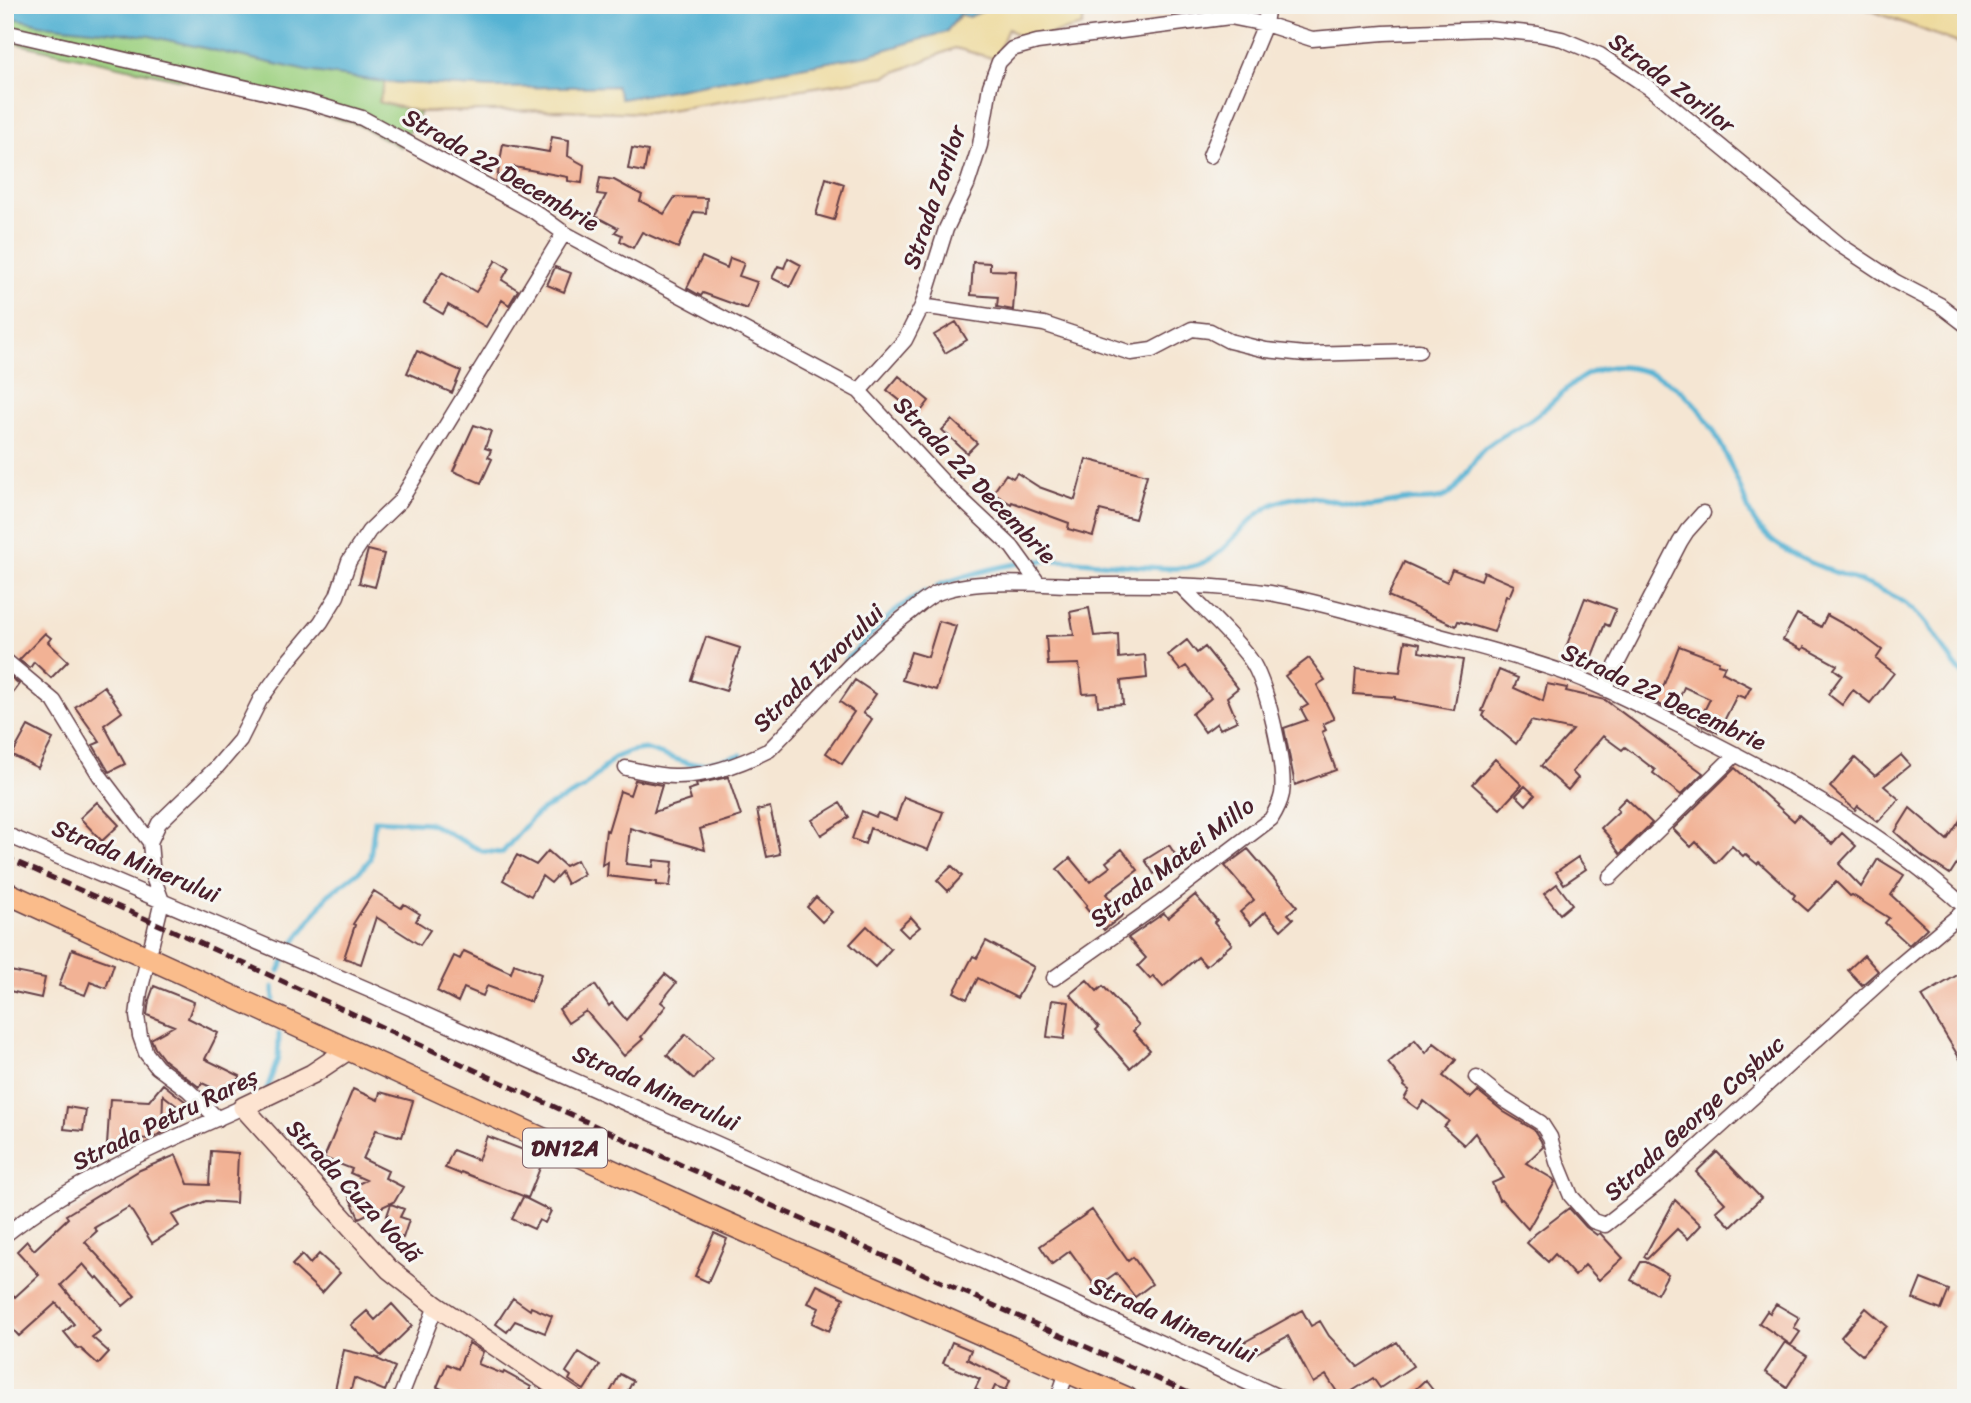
<svg xmlns="http://www.w3.org/2000/svg" width="1971" height="1403" font-family="Sriracha,sans-serif">
  <rect width="100%" height="100%" fill="#f6f6f2"/>
  <filter id="ink" filterUnits="userSpaceOnUse"><feTurbulence type="fractalNoise" baseFrequency=".0143" numOctaves="2"/><feDisplacementMap in="SourceGraphic" scale="14" xChannelSelector="R" yChannelSelector="G"/><feConvolveMatrix kernelMatrix="1 2 1 2 8 2 1 2 1" color-interpolation-filters="sRGB"/></filter>
  <filter id="wash" filterUnits="userSpaceOnUse"><feTurbulence type="fractalNoise" baseFrequency=".00686" numOctaves="4" result="noise"/><feDisplacementMap in="SourceGraphic" scale="28" xChannelSelector="R" yChannelSelector="G"/><feGaussianBlur stdDeviation="1.57" result="paint"/><feColorMatrix in="noise" values="0 0 0 0 0 0 0 0 0 0 0 0 0 0 0 0 0 1.4 0 .05"/><feComposite in="paint" operator="in"/></filter>
  <g filter="url(#wash)">
    <rect width="100%" height="100%" fill="#f5e6d3"/>
    <path fill="#9ed181" stroke="#747856" stroke-width="2" d="M5,16L45,25L150,36L307,71L385,82L379,102L420,112L401,147L355,123L242,93L5,41Z"/>
    <path fill="#eeda9e" stroke="#9c7c64" stroke-width="2" d="M996,5H1087L1082,26L1024,41L1008,28L996,59L955,48L886,76L649,113L561,110L420,112L379,102L385,82L495,88L616,86L622,99L867,55L946,32L961,14L969,17Z
      M1856,5H1922L1966,19V46Z"/>
    <path fill="#55b2d3" stroke="#50687f" stroke-width="2" d="M5,5H996L969,17L960,14L946,32L867,55L621,99L616,86L495,88L385,82L307,71L150,36L45,25L5,16Z"/>
    <g fill="none" stroke-linecap="round" stroke-linejoin="round">
      <path stroke="#55b2d3" stroke-width="5" d="M937,586C975,572 1017,560 1059,560C1088,561 1118,565 1147,567C1163,568 1182,570 1197,565C1233,554 1247,505 1293,498C1319,493 1342,506 1368,506C1382,506 1397,500 1411,500C1425,500 1435,502 1448,495C1461,486 1471,463 1482,451C1495,437 1514,431 1530,420C1570,392 1586,354 1644,371C1699,388 1719,438 1740,487C1745,501 1749,515 1758,527C1790,566 1856,574 1897,598C1935,620 1938,650 1966,678
        M845,661L898,608L925,592
        M293,944L328,895L362,869L370,859L375,820L429,823L482,851L502,853L531,819L542,810L584,788L614,758L631,751L645,749L690,764L706,763L741,755
        M279,971L285,959
        M273,987L274,1000
        M267,1089L278,1058L279,1034"/>
    </g>
    <g id="blocks">
      <path fill="#f2b295" d="M552,137L569,140L568,156L584,165L582,183L568,181V177L514,167L511,182L497,179L503,144L549,152Z
        M632,148L648,151L644,172L628,169Z
        M600,178L614,180L642,195L640,201L664,214L675,197L707,198L706,213L694,212L678,248L642,232L633,248L620,241L622,235L615,232L618,228L595,216L606,195L597,194Z
        M826,178L844,184L834,220L816,215Z
        M702,257L727,268L730,258L744,263L739,276L757,282L747,309L703,293L701,296L687,288Z
        M788,258L801,265L790,287L772,278L778,266L784,268Z
        M496,260L509,268L502,280L518,290L509,305L502,300L486,327L448,305L443,314L424,303L442,272L476,292Z
        M973,262L990,263V270L1016,271L1013,310L997,307L998,297L971,295Z
        M555,267L571,273L564,292L547,285Z
        M956,322L967,340L945,353L934,335Z
        M417,351L461,371L452,393L407,373Z
        M899,376L929,401L918,415L887,390Z
        M952,420L977,443L967,453L942,430Z
        M474,425L491,431L485,448L491,450L488,457L492,459L481,483L453,471Z
        M1086,459L1147,475L1135,519L1100,510L1093,536L1068,529L1069,523L1012,502L1011,504L993,493L1006,474L1013,478L1017,473L1039,487L1075,500Z
        M368,550L384,554L375,587L359,583Z
        M1404,562L1447,582L1452,569L1481,580L1484,572L1514,585L1509,597L1506,596L1494,632L1458,621L1456,626L1388,596Z
        M1585,598L1616,609L1609,626L1605,624L1590,661L1565,650Z
        M1089,608L1094,636L1118,634L1119,658L1145,655L1147,678L1121,681L1123,704L1098,706L1097,693L1083,694L1079,664L1048,665L1046,636L1074,635L1070,612Z
        M1797,614L1821,627L1827,615L1858,632L1882,650L1876,659L1894,673L1870,703L1853,690L1842,705L1828,694L1842,675L1834,669L1837,665L1804,647L1802,650L1783,640Z
        M939,621L956,626L936,690L902,680L911,652L928,657Z
        M45,633L51,638L48,642L68,661L51,678L34,662L30,668L19,660Z
        M706,637L740,648L726,691L691,680Z
        M1187,640L1197,653L1205,647L1238,688L1227,697L1237,721L1220,729L1217,723L1205,732L1192,714L1211,698L1186,666L1180,670L1168,655Z
        M1405,641L1420,644L1419,652L1463,660L1454,710L1395,699V697L1354,694L1356,668L1400,672Z
        M1679,646L1719,661L1718,664L1725,666L1722,672L1751,687L1745,698L1737,695L1718,733L1698,723L1710,699L1684,687L1674,712L1647,698L1651,688L1661,692Z
        M1309,658L1325,680L1317,685L1334,719L1323,724L1326,730L1322,732L1336,770L1295,785L1284,728L1307,720L1301,709L1308,705L1285,676Z
        M1499,670L1518,678L1514,688L1543,701L1547,684L1567,688L1566,691L1605,700L1703,773L1681,795L1653,773L1655,770L1625,747L1622,750L1603,736L1572,772L1578,778L1568,790L1541,766L1573,730L1531,721L1516,744L1483,716L1485,712L1482,711Z
        M6,673L19,684L5,703V674Z
        M855,680L876,694L863,713L872,719L842,764L826,753L854,712L840,702Z
        M104,686L122,712L104,725L125,764L109,772L93,745L100,742L75,707Z
        M28,726L53,739L38,768L12,755Z
        M1901,755L1910,765L1884,786L1899,799L1878,822L1858,806L1855,810L1830,787L1855,758L1875,776Z
        M1495,759L1522,785L1500,809L1472,784Z
        M1735,768L1794,821L1799,815L1832,844L1842,833L1856,846L1839,864L1861,887L1878,859L1904,875L1891,895L1927,928L1909,945L1885,923L1889,918L1852,895L1850,896L1836,882L1808,911L1793,898L1795,895L1759,862L1757,864L1745,854L1743,856L1732,846L1716,863L1696,842L1691,847L1673,829Z
        M728,777L741,816L700,829L705,850L630,828L626,864L653,867L654,860L673,862L670,886L657,885V882L607,876L608,862L602,865L606,830L608,831L620,791L630,795L635,780L662,785L654,812L691,800L688,790L697,787L696,784Z
        M1525,786L1535,795L1526,805L1516,795Z
        M904,797L943,812L928,850L870,828L865,844L852,839L862,811L876,817L878,813L896,820Z
        M1626,798L1652,823L1620,854L1610,840L1611,839L1601,828L1619,811L1616,808Z
        M97,802L119,825L102,841L80,818Z
        M840,803L849,817L821,835L812,820Z
        M770,807L780,854L767,857L757,810Z
        M1910,808L1947,840L1966,811V849L1950,874L1922,856L1895,832Z
        M1169,845L1178,859L1154,874L1145,860Z
        M1122,849L1138,870L1106,894L1123,915L1104,930L1085,907L1087,905L1057,869L1070,858L1090,882L1110,867L1106,862Z
        M1248,849L1297,906L1288,914L1293,919L1281,930L1265,912L1251,925L1240,912L1254,900L1225,866Z
        M548,851L565,866L577,860L584,874L567,884L561,872L551,883L542,876L531,896L503,880L517,855L536,865Z
        M1578,857L1586,869L1564,884L1556,872Z
        M952,866L962,876L948,891L937,880Z
        M1557,884L1572,904L1560,914L1544,894Z
        M374,891L401,908L404,904L420,914L416,921L430,930L420,945L376,917L361,964L344,958L355,925L353,924Z
        M1195,895L1217,920L1214,923L1232,944L1206,966L1198,957L1163,987L1153,976L1150,979L1138,966L1146,958L1128,938L1164,913L1168,918Z
        M816,897L832,912L822,922L807,907Z
        M911,917L920,927L908,937L899,928Z
        M867,926L891,949L875,967L850,944Z
        M986,941L1034,967L1017,998L978,978L967,999L954,992L973,956L977,958Z
        M72,949L114,964L106,988L90,982L85,995L59,986Z
        M464,951L511,973L514,964L541,974L531,1002L487,986L483,996L464,988L458,1002L437,991L454,956L460,959Z
        M1864,955L1878,971L1862,985L1848,970Z
        M5,970L45,978L41,998L5,990Z
        M1966,970V1069L1922,996Z
        M665,974L676,983L661,1002L666,1006L641,1037L643,1039L624,1056L586,1011L568,1023L559,1009L595,985L609,1006L612,1003L626,1020Z
        M1087,980L1097,991L1103,986L1139,1025L1133,1031L1150,1050L1130,1068L1096,1030L1099,1027L1070,994Z
        M154,986L194,1002L188,1018L218,1033L205,1059L240,1076L230,1096L202,1083L199,1087L164,1060L155,1048L151,1039L174,1026L147,1015L149,1000Z
        M1052,1000L1069,1002L1064,1039L1047,1037Z
        M686,1034L713,1058L694,1079L667,1055Z
        M1415,1040L1426,1053L1434,1043L1456,1060L1443,1076L1471,1098L1478,1091L1504,1112L1534,1130L1541,1141L1543,1147L1526,1163L1553,1179L1555,1182L1528,1229L1501,1199L1499,1200L1492,1183L1504,1178L1475,1133L1464,1145L1444,1127L1449,1121L1424,1101L1418,1109L1404,1099L1409,1090L1404,1086L1405,1084L1388,1063Z
        M163,1084L186,1102L181,1109L163,1095L162,1133L149,1139L121,1137L120,1146L107,1145L110,1099L149,1101Z
        M353,1089L378,1100L380,1092L413,1101L402,1137L376,1130L363,1159L388,1171L385,1178L403,1187L395,1201L359,1218L346,1190L366,1180L350,1173L352,1169L324,1158Z
        M67,1107L86,1110L83,1131L64,1129Z
        M487,1136L544,1158L528,1198L461,1172L460,1174L445,1168L453,1150L478,1160Z
        M211,1151L238,1153L236,1203L206,1201L172,1215L179,1226L152,1243L129,1207L94,1228L97,1231L85,1242L135,1296L123,1306L98,1277L96,1279L83,1264L61,1285L100,1331L92,1337L109,1352L98,1364L80,1348L78,1349L64,1332L74,1324L56,1303L19,1336L5,1321V1286L15,1297L39,1275L17,1251L27,1241L34,1250L68,1218L66,1215L140,1170L176,1155L188,1184L209,1185Z
        M1717,1152L1761,1198L1731,1227L1716,1211L1725,1203L1696,1172Z
        M523,1197L551,1211L545,1223L539,1220L534,1229L512,1219Z
        M1675,1200L1701,1225L1688,1239L1677,1229L1647,1259L1644,1257Z
        M391,1204L404,1209L400,1217L409,1220L403,1238L382,1230Z
        M1569,1208L1586,1227L1597,1235L1600,1233L1623,1258L1599,1280L1585,1265L1575,1276L1555,1254L1548,1262L1527,1243L1535,1234Z
        M1092,1210L1128,1261L1133,1257L1152,1284L1135,1297L1116,1273L1096,1287L1070,1251L1052,1264L1040,1246Z
        M714,1233L727,1239L708,1282L695,1276Z
        M319,1254L340,1273L322,1293L292,1265L302,1255L310,1264Z
        M1641,1262H1646L1668,1274L1657,1294L1631,1280Z
        M1921,1279L1949,1290L1941,1310L1913,1299Z
        M817,1285L844,1298L829,1331L812,1323L819,1308L808,1303Z
        M513,1298L530,1310L531,1307L552,1316L545,1333L515,1321L507,1332L496,1324Z
        M392,1304L412,1326L381,1356L351,1325L367,1311L375,1320Z
        M1776,1304L1800,1318L1794,1328L1800,1332L1791,1345L1759,1323L1767,1311L1770,1313Z
        M1866,1308L1887,1326L1862,1355L1841,1337Z
        M1302,1310L1311,1326L1320,1321L1329,1336L1358,1367L1397,1342L1413,1366L1380,1388L1373,1378L1341,1398L1326,1375L1313,1383L1288,1336L1249,1357L1241,1344Z
        M952,1342L971,1350L967,1359L1010,1380L1006,1390L995,1386L990,1397L975,1389L980,1379L943,1363Z
        M1785,1342L1807,1356L1787,1387L1765,1372Z
        M469,1343L483,1352L478,1364L503,1374L504,1372L531,1387L525,1398H463L437,1387L447,1364L458,1369Z
        M344,1350L378,1358L377,1359L395,1367L385,1391L354,1378L350,1393L335,1390Z
        M579,1352L600,1365L584,1390L569,1380L571,1376L566,1372Z
        M620,1374L633,1381L624,1398H607Z
        M1425,1380L1439,1398H1406Z"/>
    </g>
  </g>
  <g filter="url(#ink)">
    <use href="#blocks" fill-opacity="0" stroke="#643d44" stroke-width="2"/>
    <g fill="none" stroke-linecap="round" stroke-linejoin="round">
      <g stroke="#643d44" stroke-width="17">
        <path id="street" d="M5,32L308,102L362,118L535,212L564,233L859,391L943,482L1012,547L1038,583
          M1210,156L1265,24L1268,5
          M922,306L1044,324L1131,353L1152,350L1192,329L1210,331L1229,341L1266,350L1305,354L1419,351
          M859,391L905,340L922,306L946,229L967,185L980,145L990,86L999,62L1012,49L1037,42L1230,17L1265,24L1312,39L1384,33L1487,29L1538,34L1562,39L1600,55L1651,89L1840,245L1896,282L1940,305L1966,325
          M5,660L54,701L100,776L150,842L153,877L162,901L140,992L137,1016L140,1036L146,1053L157,1067L188,1090L218,1119
          M1604,689L1680,542L1687,531L1703,513
          M626,768C641,771 658,776 674,776C706,777 741,764 769,750C815,704 856,653 908,614C917,607 926,598 935,594C974,577 1040,585 1082,585C1144,585 1208,583 1270,593C1316,601 1361,615 1407,627C1463,643 1520,656 1574,676C1614,691 1652,712 1690,731C1788,780 1885,833 1966,908
          M5,834L374,992L969,1255L1281,1398
          M150,842L159,823L216,768L240,740L260,700L290,659L321,622L337,596L349,561L369,531L400,501L564,233
          M1610,877L1736,754
          M1054,978L1159,904L1271,819C1276,811 1280,804 1282,794C1286,767 1267,682 1250,659C1231,633 1203,609 1180,585
          M1477,1078L1503,1099L1541,1123L1550,1137L1557,1162L1571,1196L1593,1221L1605,1225L1656,1185L1889,974L1966,909
          M5,1235C72,1181 165,1142 243,1107
          M400,1398L436,1306
          M1058,1398L1067,1372"/>
      </g>
      <g stroke="#643d44" stroke-width="22">
        <path id="secondary" d="M348,1050L312,1074L243,1107L389,1269L436,1306L573,1398"/>
      </g>
      <g stroke="#643d44" stroke-width="24">
        <path id="primary" d="M5,892L722,1221L1127,1398"/>
      </g>
      <use href="#street" stroke="#fff" stroke-width="14"/>
      <use href="#secondary" stroke="#fde4d1" stroke-width="19"/>
      <use href="#primary" stroke="#fabc8b" stroke-width="21"/>
      <path stroke="#4a1f2b" stroke-width="5" stroke-dasharray="10 5" stroke-linecap="butt" d="M5,857L178,933L637,1145L1200,1398"/>
    </g>
  </g>
  <g text-anchor="middle" dominant-baseline="central" stroke-width="6" stroke-linejoin="round" paint-order="stroke">
    <rect fill="#f6f6f2" stroke="#7e6067" stroke-width="2" x="523" y="1128.5" width="84" height="39" rx="5"/>
    <g font-size="23" font-weight="bold" fill="#4a1f2b">
      <text x="565" y="1148">DN12A</text>
    </g>
    <g font-size="24" fill="#4a1f2b" stroke="#f6f6f2">
      <text transform="translate(1672 83) rotate(37)">Strada Zorilor</text>
      <text transform="translate(501 170) rotate(30)">Strada 22 Decembrie</text>
      <text transform="translate(934 197) rotate(-71)">Strada Zorilor</text>
      <text transform="translate(975 480) rotate(46)">Strada 22 Decembrie</text>
      <text transform="translate(818 668) rotate(-44)">Strada Izvorului</text>
      <text transform="translate(1664 697) rotate(25)">Strada 22 Decembrie</text>
      <text transform="translate(136 861) rotate(23)">Strada Minerului</text>
      <text transform="translate(1172 862) rotate(-37)">Strada Matei Millo</text>
      <text transform="translate(656 1088) rotate(24)">Strada Minerului</text>
      <text transform="translate(1694 1118) rotate(-42)">Strada George Coșbuc</text>
      <text transform="translate(165 1119) rotate(-26)">Strada Petru Rareș</text>
      <text transform="translate(354 1191) rotate(47)">Strada Cuza Vodă</text>
      <text transform="translate(1173 1320) rotate(24)">Strada Minerului</text>
    </g>
  </g>
  <rect width="1971" height="1403" fill="none" stroke="#f6f6f2" stroke-width="28"/>
</svg>
